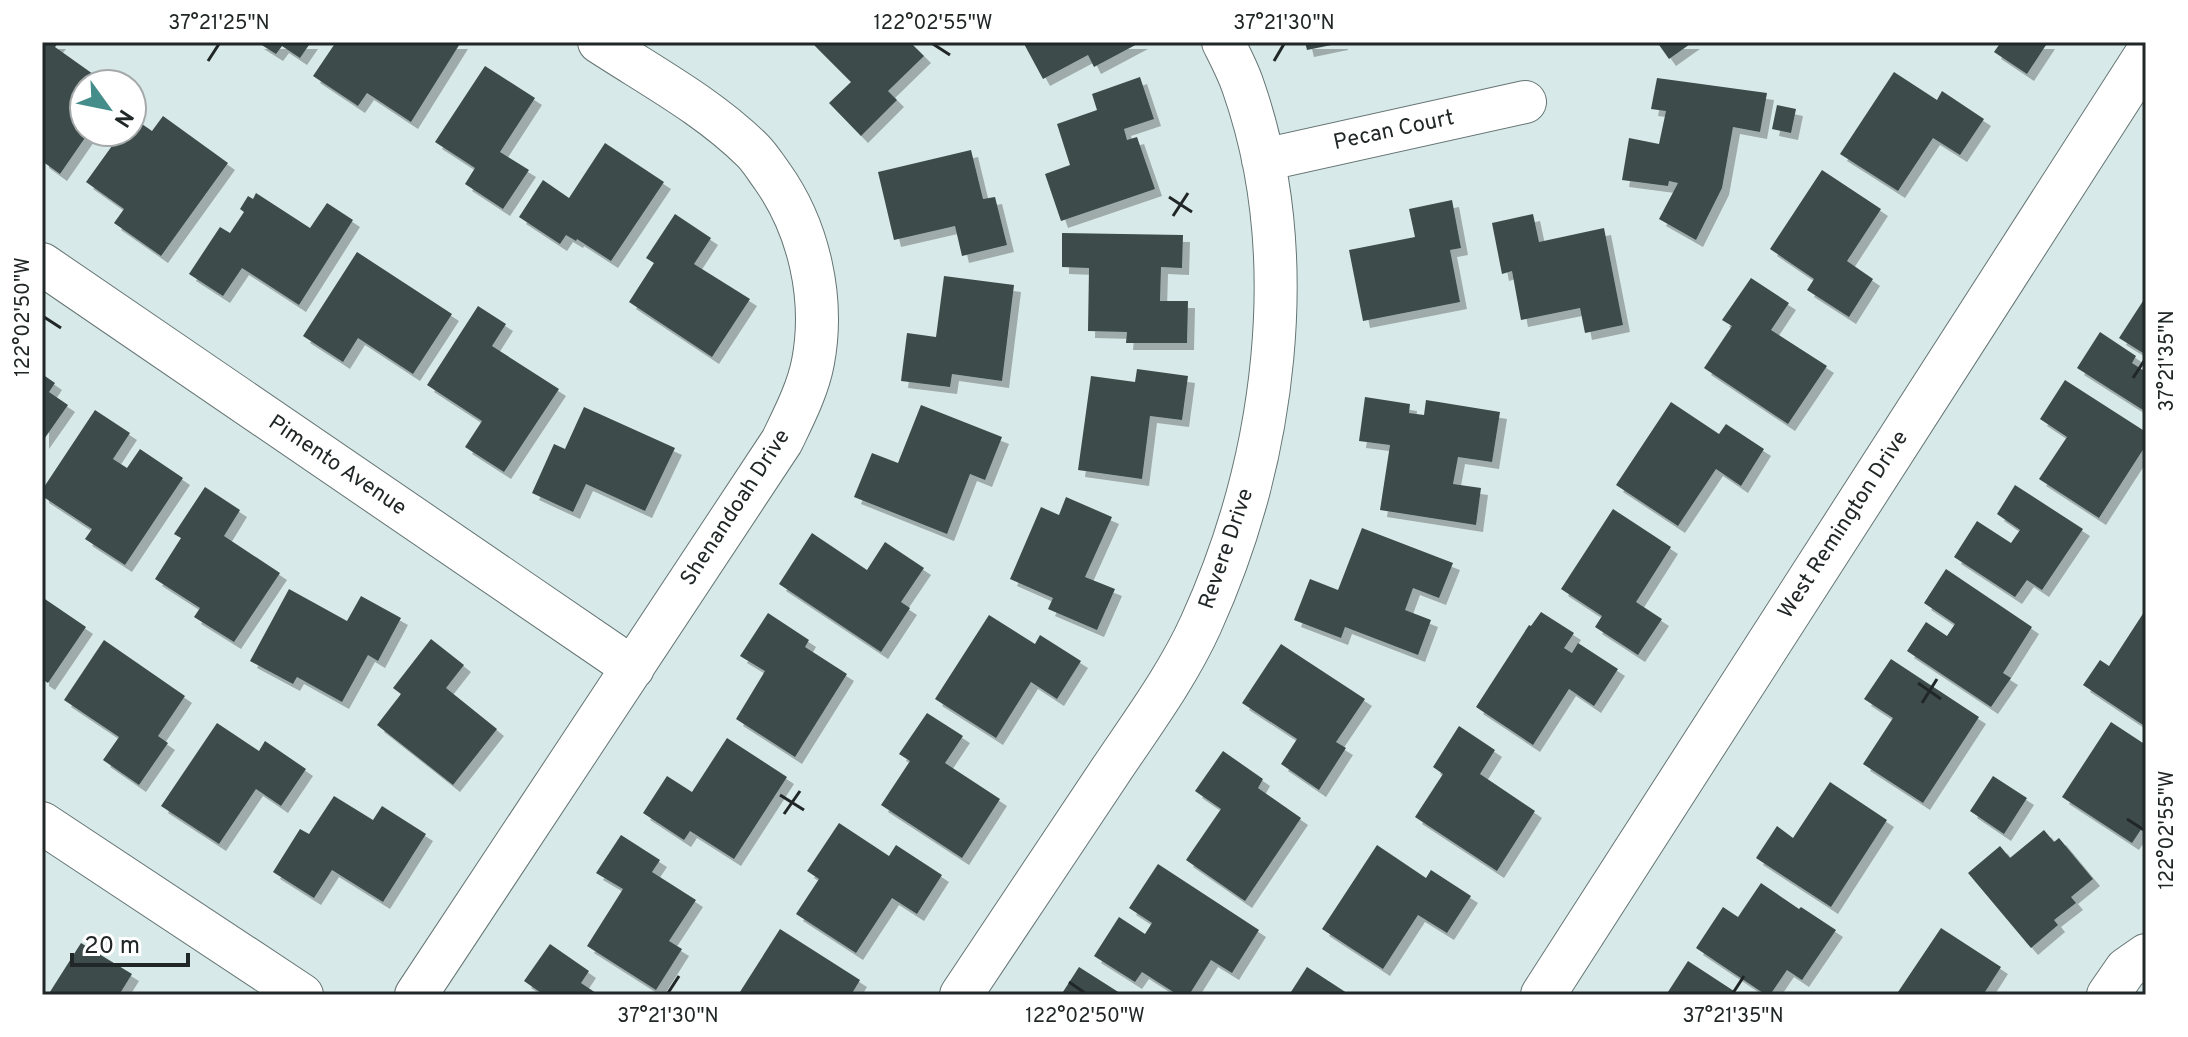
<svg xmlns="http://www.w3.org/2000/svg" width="2188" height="1037" font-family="Overpass,sans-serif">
  <defs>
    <filter id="shadow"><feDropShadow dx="7" dy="7" stdDeviation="0" flood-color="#0004"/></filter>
  </defs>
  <rect width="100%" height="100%" fill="#d7e9e8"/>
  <path fill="#3d4b4b" filter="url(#shadow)" d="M42,42H59L55,47L107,84H84V132H89L60,174L42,161Z
    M257,42H311L300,58L282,46L276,54Z
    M336,42H461L411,122L367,93L358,106L313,76Z
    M811,42H910L924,56L888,91L897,100L861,136L829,103L851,82Z
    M1023,42H1141L1094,67L1088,55L1043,79Z
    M1305,42H1341V43L1307,50Z
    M1657,42H1693L1669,59Z
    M2001,42H2048L2027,74L1994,52Z
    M485,66L535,98L500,152L529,170L503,209L465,184L475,168L435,142Z
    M1894,72L1937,100L1942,91L1984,119L1960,155L1933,138L1898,191L1840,154Z
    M1140,77L1154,119L1124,129L1127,140L1137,137L1155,189L1061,221L1045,174L1070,165L1057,124L1097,110L1092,94Z
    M1657,78L1767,93L1760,132L1733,127L1722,188L1696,240L1659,219L1678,183L1669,181L1668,186L1622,180L1629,138L1659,144L1666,111L1651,109Z
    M1777,105L1796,109L1791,133L1772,129Z
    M163,116L228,163L161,256L114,223L124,209L86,182L122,132H132V117L152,131Z
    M605,143L664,182L611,261L577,239L576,241L566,235L560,244L519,217L543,180L569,198Z
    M971,150L983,199L995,197L1007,245L962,256L955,226L894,240L878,172Z
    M1822,170L1881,209L1847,261L1873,279L1849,317L1807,290L1814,279L1770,249Z
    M256,193L310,228L327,203L353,220L299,305L242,268L223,296L189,274L220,227L230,233L244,212L240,209L248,196L253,199Z
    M1452,200L1461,248L1450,250L1460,302L1363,321L1349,250L1415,237L1409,209Z
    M675,214L711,238L694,264L750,299L712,357L629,302L654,263L646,258Z
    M1533,214L1539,242L1604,228L1623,325L1585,333L1580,308L1521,320L1512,271L1502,274L1492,223Z
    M1062,233L1183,235L1182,268L1161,267L1160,301H1188L1187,343H1126L1127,332L1088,331L1089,268L1062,267Z
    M357,252L452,314L413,374L358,338L343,362L303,336Z
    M944,276L1014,285L1002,381L952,374L950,387L901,381L907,333L936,337Z
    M1751,278L1789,303L1771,330L1827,366L1788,424L1704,368L1732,326L1722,320Z
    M2143,301L2146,303V348L2143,353L2119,338Z
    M478,306L506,324L492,346L559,389L504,472L465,447L482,421L427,385Z
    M2100,332L2136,356L2132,363L2146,372V412L2077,368Z
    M1137,369L1188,376L1182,420L1150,416L1142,479L1078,470L1091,376L1135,382Z
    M42,374L55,383L49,392L68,405L42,442Z
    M2065,380L2146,432V445L2099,518L2039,479L2067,437L2040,419Z
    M1365,397L1410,404L1409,413L1424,415L1426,400L1500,412L1492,462L1458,457L1453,484L1481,488L1476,525L1380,510L1390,445L1359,441Z
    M1671,402L1719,434L1726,424L1764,449L1741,486L1716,469L1678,526L1616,485Z
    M921,405L1002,437L985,480L970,474L947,534L854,497L872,453L898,463Z
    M584,407L675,448L645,511L586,484L573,512L532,493L554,444L565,449Z
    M95,410L130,433L113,459L127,468L140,449L183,478L125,565L85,539L92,529L42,496V490Z
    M2015,485L2083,529L2042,590L2027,580L2015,597L1954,557L1977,521L2011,543L2020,530L1997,514Z
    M205,487L240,510L224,536L280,573L234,642L194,617L200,608L155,579L181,538L174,534Z
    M1066,497L1112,517L1085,577L1115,589L1097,630L1048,609L1053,598L1010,579L1041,507L1059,515Z
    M1613,509L1671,547L1636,602L1662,619L1638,655L1595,627L1602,616L1561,589Z
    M1362,528L1453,563L1439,598L1413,588L1405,610L1431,620L1418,655L1345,627L1341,638L1294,620L1310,579L1338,590Z
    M812,533L867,570L885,542L924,568L901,602L910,608L881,652L779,584Z
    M1946,569L2032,627L2003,673L2011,678L1991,707L1907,651L1926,622L1947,636L1955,624L1924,603Z
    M289,589L347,621L361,596L401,618L378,661L368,655L342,702L297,677L293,684L250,661Z
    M42,597L86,627L48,683L42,679Z
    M2146,609V727L2083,685L2100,660L2109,666Z
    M1541,612L1574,633L1564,648L1572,653L1578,643L1618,669L1594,706L1569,689L1533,745L1476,707L1529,625L1531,626Z
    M768,613L809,640L805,647L847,674L795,757L736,719L765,671L740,656Z
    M989,615L1035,644L1040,635L1081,661L1057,699L1031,682L996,738L935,699Z
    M431,639L464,665L446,688L497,729L453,785L377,725L401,694L393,688Z
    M104,640L185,696L158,736L168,743L139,785L103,760L119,737L64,700Z
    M1281,644L1365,699L1336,742L1346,748L1319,790L1281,764L1297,739L1242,703Z
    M1891,659L1979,717L1923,803L1863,764L1893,718L1864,699Z
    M927,713L963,736L945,763L1000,799L962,858L881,805L910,761L899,754Z
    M2111,722L2146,745V822L2132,843L2062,797Z
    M217,723L259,751L265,741L306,769L281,806L256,789L219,844L161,806Z
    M1459,726L1495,750L1480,774L1535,811L1497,871L1415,817L1443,774L1433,767Z
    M727,738L787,777L734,859L690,831L684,840L643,813L667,776L692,792Z
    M1223,751L1263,779L1258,788L1301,818L1245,901L1186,860L1221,809L1195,791Z
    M1993,776L2027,798L2004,834L1970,811Z
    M1830,782L1887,820L1831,907L1756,858L1777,826L1793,838Z
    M334,796L373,820L382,806L426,834L383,902L332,870L314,898L273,872L300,829L309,834Z
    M839,823L889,856L896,845L942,875L917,914L892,898L856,953L796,914L819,879L807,871Z
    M2044,830L2054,842L2059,838L2093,879L2071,897L2076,903L2054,920L2058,925L2031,948L1968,873L2000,846L2010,858Z
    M621,835L660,860L652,872L696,900L669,941L682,949L656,990L587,946L623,889L596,873Z
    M1377,845L1426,878L1431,870L1471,896L1447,933L1418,915L1383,969L1322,929Z
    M1158,864L1259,930L1232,973L1211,960L1189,995H1178L1142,972L1135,982L1094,956L1119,917L1145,934L1152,923L1129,908Z
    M1761,883L1799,909L1801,907L1836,930L1802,980L1787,970L1770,995H1766L1696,948L1723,907L1738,917Z
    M1941,928L2001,967L1983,995H1896Z
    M780,929L860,980L851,995H738Z
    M81,943L132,974L119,995H48Z
    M550,944L589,971L581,983L599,995H544L524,981Z
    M1688,961L1740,995H1666Z
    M1079,967L1123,995H1061Z
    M1307,967L1350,995H1289Z"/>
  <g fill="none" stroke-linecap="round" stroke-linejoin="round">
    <g stroke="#657574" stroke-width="44">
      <path id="street" d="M1263,160L1525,102
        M42,264L633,668
        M42,823L302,995
        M416,995L782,441C794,416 808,389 813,362C825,298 809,228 772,176C766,168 760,158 753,151C709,107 651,76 599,42
        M961,995C1010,921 1060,847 1109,773C1141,725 1177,677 1201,624C1275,461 1303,257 1243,86C1238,71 1230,56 1223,42
        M2108,995L2126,969L2146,955"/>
    </g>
    <g stroke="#657574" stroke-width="46">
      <path id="secondary" d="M1543,995L2146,56"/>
    </g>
    <use href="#street" stroke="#fff" stroke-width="42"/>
    <use href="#secondary" stroke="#fff" stroke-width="44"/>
  </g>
  <path fill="none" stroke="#212727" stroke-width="3" d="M933,44L950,55M208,61L219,44M1274,61L1284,44M1169,197L1192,212M1173,216L1188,193M44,317L61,328M2133,378L2144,361M1918,683L1941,699M1922,703L1937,679M780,795L804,810M784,814L800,791M2127,819L2144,830M1069,982L1085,993M668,993L679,976M1733,993L1744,976"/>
  <g text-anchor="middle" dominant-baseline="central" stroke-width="8" stroke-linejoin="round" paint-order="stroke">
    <g font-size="22" fill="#212727" stroke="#fff">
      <text transform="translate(1394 131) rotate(-12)">Pecan Court</text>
      <text transform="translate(337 466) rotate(34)">Pimento Avenue</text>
      <text transform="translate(736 508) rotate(-57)">Shenandoah Drive</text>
      <text transform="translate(1844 525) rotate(-57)">West Remington Drive</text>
      <text transform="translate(1227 549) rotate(-71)">Revere Drive</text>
    </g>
  </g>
  <rect width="2188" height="1037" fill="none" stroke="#ffffff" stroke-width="88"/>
  <g transform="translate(108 108) rotate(123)"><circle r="38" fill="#ffffff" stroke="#a6a9a9" stroke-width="2"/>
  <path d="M0-6L14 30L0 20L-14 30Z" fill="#458d8b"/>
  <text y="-12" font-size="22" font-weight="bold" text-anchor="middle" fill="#212727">N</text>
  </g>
  <path d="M72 953v12h116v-12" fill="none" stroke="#212727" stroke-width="4"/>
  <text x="84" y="953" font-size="24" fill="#212727" stroke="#ffffff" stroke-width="6" paint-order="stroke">20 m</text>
  <rect x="44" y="44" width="2100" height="949" fill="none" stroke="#212727" stroke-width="3"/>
  <g font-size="20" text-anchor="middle" fill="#212727">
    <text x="219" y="29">37°21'25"N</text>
    <text x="933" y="29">122°02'55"W</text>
    <text x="1284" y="29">37°21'30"N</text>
    <text transform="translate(22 317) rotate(-90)" y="7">122°02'50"W</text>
    <text transform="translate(2166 361) rotate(-90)" y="7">37°21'35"N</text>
    <text transform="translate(2166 830) rotate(-90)" y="7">122°02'55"W</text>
    <text x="668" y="1022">37°21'30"N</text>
    <text x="1085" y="1022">122°02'50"W</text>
    <text x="1733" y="1022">37°21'35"N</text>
  </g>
</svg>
